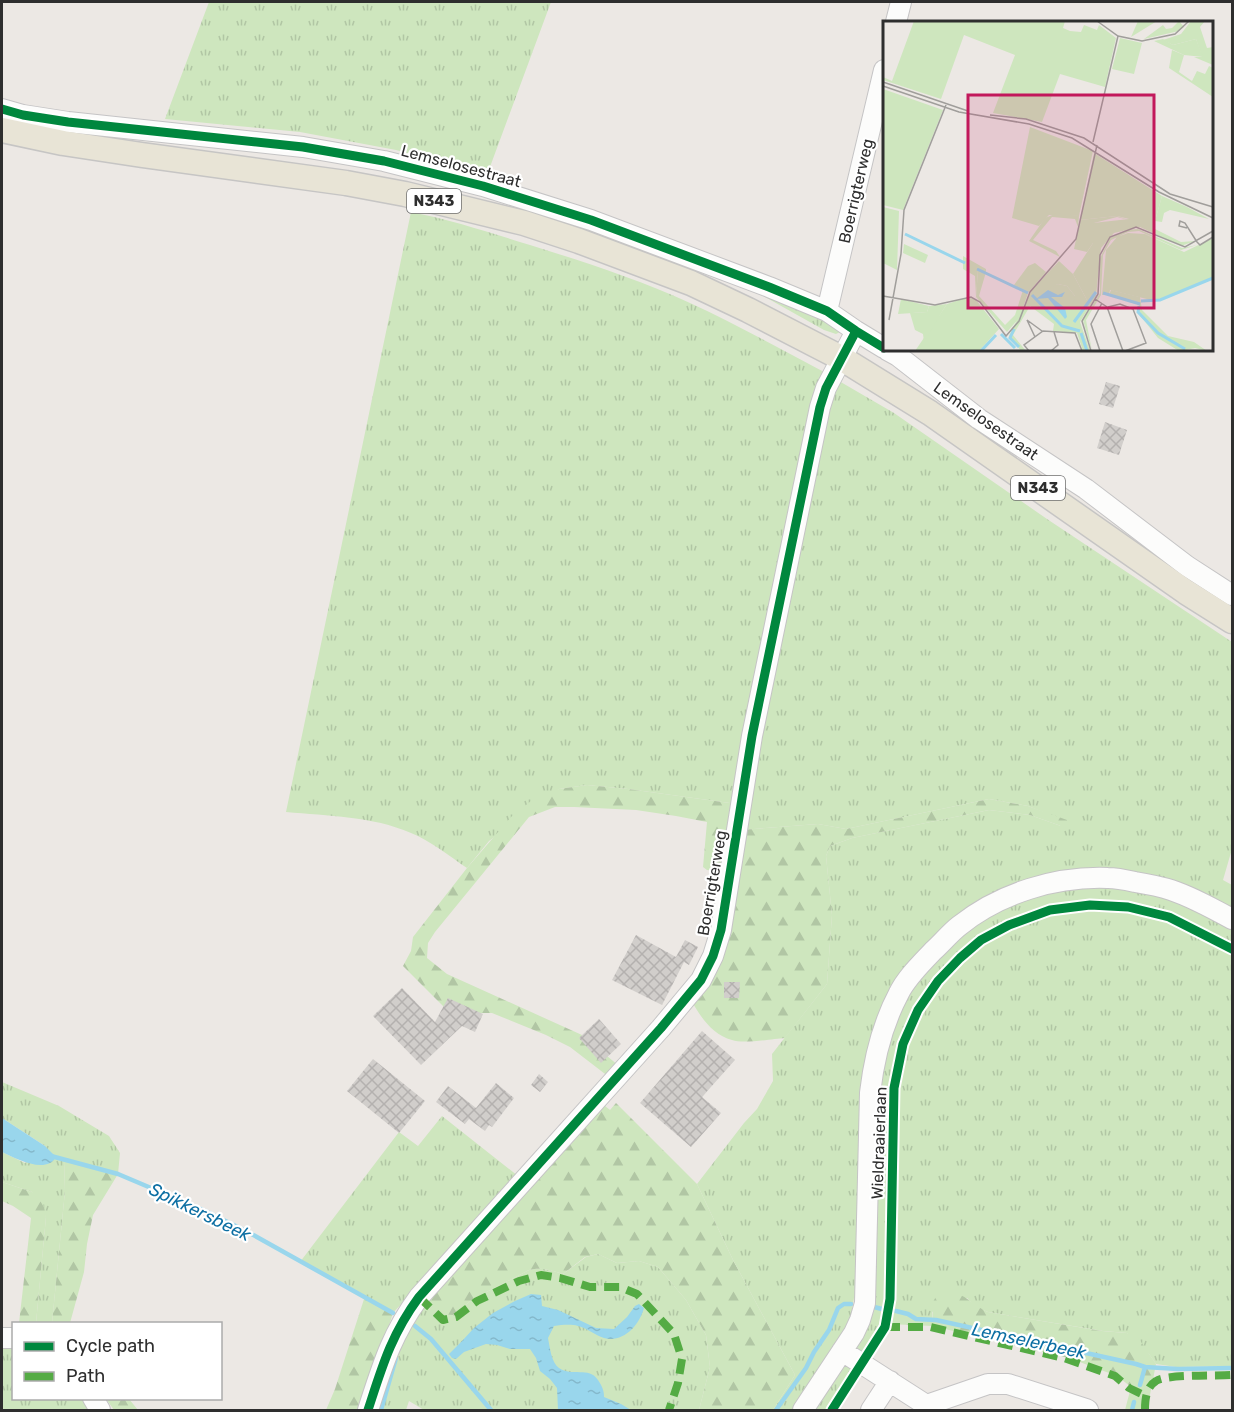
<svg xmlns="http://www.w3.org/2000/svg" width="1234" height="1412" font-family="Rubik,sans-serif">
  <defs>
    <pattern id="grass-tufts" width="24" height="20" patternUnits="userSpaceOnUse" patternTransform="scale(1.5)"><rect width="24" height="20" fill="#cee6be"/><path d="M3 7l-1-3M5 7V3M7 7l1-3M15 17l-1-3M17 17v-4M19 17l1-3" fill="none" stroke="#b1c6a4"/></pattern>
    <pattern id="forest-firs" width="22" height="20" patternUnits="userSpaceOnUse" patternTransform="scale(1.5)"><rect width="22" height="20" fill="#cee6be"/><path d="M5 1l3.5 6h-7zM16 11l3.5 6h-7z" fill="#b1c6a4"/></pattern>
    <pattern id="water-ripples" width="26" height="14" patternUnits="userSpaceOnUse" patternTransform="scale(1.5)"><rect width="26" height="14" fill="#99d6ec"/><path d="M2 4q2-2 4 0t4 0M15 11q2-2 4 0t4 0" fill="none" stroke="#84b8cb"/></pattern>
    <pattern id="building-cross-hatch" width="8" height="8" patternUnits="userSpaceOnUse" patternTransform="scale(1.5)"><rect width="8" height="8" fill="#d1cecb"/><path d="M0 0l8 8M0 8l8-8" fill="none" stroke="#b4b1af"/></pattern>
  </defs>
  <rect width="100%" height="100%" fill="#ece8e4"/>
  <path fill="url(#grass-tufts)" d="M209,2H551L487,175L396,150L300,132L165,119Z
    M411,212C452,220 491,233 530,245C584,262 638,279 690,303C736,324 780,349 824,372L737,804L628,789L587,785L559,789L489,841L467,868C449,856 431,841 411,833C372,816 328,816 286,812Z
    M740,283L841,328L840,332L836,334L824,330Z
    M839,381L894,413L1047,519L1232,642V849L1223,880L1232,885V912L1142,876L1000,893L882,1012L857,1298H854L852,1310L855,1311L851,1321L794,1410H773L795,1375L733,1260L697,1184L744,1123L757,1109L773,1081L772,1054L827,984L832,915L826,856L830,846L852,838L989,810L1030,815L1061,826L1043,812L1028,806L989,799L846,829L818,824L740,830L822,409Z
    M1076,887L1125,888L1172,898L1232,927V943C1200,927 1168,910 1131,904C1023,884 920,958 895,1063C887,1094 889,1127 888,1158C887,1206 887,1253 886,1300L881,1324L873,1342L828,1410H810L869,1314H873L875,1301L871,1300L875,1104L895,1015L923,970L969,927L1019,900Z
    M1091,908C1119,910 1147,913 1174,923C1194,931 1213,943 1232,953V1366L1176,1367L1156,1364L1149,1354L1127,1333L1103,1331L988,1312L976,1307L967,1298L932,1312V1326L889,1324L894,1300L895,1280L898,1095C901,1071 905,1046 916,1024C945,967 996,925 1059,912C1069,910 1080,910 1091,908Z
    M2,1082L59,1106L109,1136L120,1153L118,1174L64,1159L65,1191L52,1323H36L46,1217L32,1192L2,1182V1152L25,1163L45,1146L2,1118Z
    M442,1116L518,1176L393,1313L300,1262L399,1132L418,1146Z
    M598,1254L617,1263L639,1261L658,1267L686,1300L706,1335L710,1367L699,1410H424L409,1401L406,1410H373L385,1369L426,1294L453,1315L473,1299L529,1270C542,1267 550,1270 563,1274L586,1257Z
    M2,1342L13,1343L14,1398L84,1399L93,1410H2Z"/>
  <path fill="url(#forest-firs)" d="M587,785L628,789L737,804L727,872L707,870L703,867L707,822L676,816L636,810L574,807H555L529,817L435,932L428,943L427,958L447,974L582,1035L619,1066L609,1077L570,1047L546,1035L492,1013H450L403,966L411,951L413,937L467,868L511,817L536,797L559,789Z
    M989,799L1028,806L1067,820V826H1061L1030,815L989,810L852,838L830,846L826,856L832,915L827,984L785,1038C772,1039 743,1044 732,1040C712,1035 700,1016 691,1000L740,830L818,824L846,829Z
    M600,1102L610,1110L616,1103L697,1184L733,1260L795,1375L773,1410H699L710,1367L706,1335L686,1300L658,1267L639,1261L617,1263L598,1254L585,1257L563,1274C550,1270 542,1267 529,1270L473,1299L453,1315C437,1314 431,1309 426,1294Z
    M64,1159L118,1174L93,1215L87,1244L84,1272L70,1323H52L65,1191Z
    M2,1182L32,1192L42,1199L46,1217L36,1323H19L31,1218L13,1206L2,1201Z
    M948,1291C966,1294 972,1305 988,1312L1102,1331L1127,1333L1139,1339L1156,1364L1147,1410H1125L1131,1387L1121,1379L1109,1373L1069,1358L932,1326L933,1302L938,1293Z
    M365,1296L393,1313L362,1410H326L335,1389Z
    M106,1399H129L138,1410H114Z"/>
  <path fill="url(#water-ripples)" d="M2,1118L45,1146L56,1157C46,1175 15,1158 2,1152Z
    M531,1294L541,1295L542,1306L558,1310L596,1328L614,1329L627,1317L635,1306L639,1304L644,1308C639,1326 623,1343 604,1338C595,1335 587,1328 578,1326C571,1324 562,1325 554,1326L548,1338C550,1348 551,1362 559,1368C572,1377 589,1366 598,1380C602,1386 604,1390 604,1397L621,1404L631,1410H558L557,1388L550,1379L540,1371L536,1358L530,1349H510L497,1345L486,1344L464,1352L456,1359L452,1358L449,1354L462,1341L474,1328L493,1313L515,1301Z"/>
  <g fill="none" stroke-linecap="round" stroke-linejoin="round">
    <path stroke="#99d6ec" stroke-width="4.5" d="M51,1156L118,1174L203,1210L248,1232L393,1313
      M874,1307L882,1309
      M896,1311L908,1314L916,1319L936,1320L1136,1364L1145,1367L1140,1385
      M415,1326L431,1339L491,1410
      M1145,1367L1178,1369L1232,1368
      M381,1410L396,1358
      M776,1410L806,1368L814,1352L829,1330L838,1308L844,1304H851
      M1132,1410L1134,1402"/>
  </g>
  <path fill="url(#building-cross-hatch)" d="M1106,382L1120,386L1113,408L1099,404Z
    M1105,422L1127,430L1119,455L1097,448Z
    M636,935L676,957L685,940L698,947L689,965L684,962L662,1005L612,980Z
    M724,982H740L739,998H724Z
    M402,988L435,1022L448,998L483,1014L475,1032L462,1026L421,1065L373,1016Z
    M599,1019L621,1044L601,1063L579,1038Z
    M702,1031L735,1060L702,1097L721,1113L691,1147L640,1103Z
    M373,1059L425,1101L399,1133L347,1091Z
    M539,1074L548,1082L540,1092L531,1085Z
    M496,1083L514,1098L492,1127L489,1125L485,1131L469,1119L465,1124L436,1102L448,1086L476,1108Z"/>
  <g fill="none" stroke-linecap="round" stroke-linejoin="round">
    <g stroke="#c5c4c5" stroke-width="22">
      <path id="minor" d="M896,22L901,2
        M2,109L23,115L68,122L303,147L384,161L483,186L591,220L769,287L827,311L856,331L884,348
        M827,311L884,70
        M887,350L898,356L979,419L1086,489L1187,566L1232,595
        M2,1338H14
        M842,1351L923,1403L926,1410
        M93,1398L100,1410
        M924,1406L988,1384H1008L1086,1409L1088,1410
        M368,1410C382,1367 391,1335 419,1297L661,1028L701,980L713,956L721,930L752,736L820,407L826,388L856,331
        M803,1410L854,1333L860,1320L865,1303L870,1093C874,1058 882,1025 899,993C907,977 921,964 933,951C942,943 950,933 959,926C1000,893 1056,876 1108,878C1117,878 1126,880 1135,882C1147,884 1159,886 1171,890C1192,897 1212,908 1232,919
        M871,1410L890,1381"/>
    </g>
    <g stroke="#c6c5c4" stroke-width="27">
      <path id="major" d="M2,130L63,143L142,155L346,183L405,194L524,223L579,241L691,283L748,310L841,358L930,413L1186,592L1232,621"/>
    </g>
    <use href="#minor" stroke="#fcfcfb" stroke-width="20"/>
    <use href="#major" stroke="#e8e4d6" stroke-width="24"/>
    <path stroke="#54ab44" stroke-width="8" stroke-dasharray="15 8" stroke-linecap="butt" d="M419,1297L443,1320L456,1317L477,1301L519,1281L541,1275L560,1278L590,1287H620L637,1294L674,1334L682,1359L678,1383L669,1410
      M885,1327H930L1064,1358L1115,1376L1129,1388L1146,1396
      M1145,1410C1145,1400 1146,1387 1156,1381C1167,1374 1217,1376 1232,1375"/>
    <g stroke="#fff" stroke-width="13">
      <path id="cycleway" d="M2,109L23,115L68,122L303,147L384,161L483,186L591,220L769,287L827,311L856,331L884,348
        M368,1410C382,1367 391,1335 419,1297L661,1028L701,980L713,956L721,930L752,736L820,407L826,388L856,331
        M832,1410L885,1327L890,1299L894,1088L903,1044L918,1010L938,981L960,958L981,940L1009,925L1050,910L1090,905L1128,907L1169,917L1232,949"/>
    </g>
    <use href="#cycleway" stroke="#00873e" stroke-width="9"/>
  </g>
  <g text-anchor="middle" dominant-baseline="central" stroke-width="4.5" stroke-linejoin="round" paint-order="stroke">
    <g fill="#fff" stroke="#6d6d6d" stroke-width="1.5">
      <rect x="407" y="189" width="54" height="24" rx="4.5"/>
      <rect x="1011" y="476" width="54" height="24" rx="4.5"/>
    </g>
    <g font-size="15" font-weight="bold" fill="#2e2e2e">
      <text x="434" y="201">N343</text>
      <text x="1038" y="488">N343</text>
    </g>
    <g font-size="16" fill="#2e2e2e" stroke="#fff">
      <text transform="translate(461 166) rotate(15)">Lemselosestraat</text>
      <text transform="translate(856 191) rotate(-77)">Boerrigterweg</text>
      <text transform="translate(986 421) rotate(35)">Lemselosestraat</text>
      <text transform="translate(712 883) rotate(-80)">Boerrigterweg</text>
      <text transform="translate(879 1143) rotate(-88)">Wieldraaierlaan</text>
    </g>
    <g font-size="18" font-style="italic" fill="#0d6fa3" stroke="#fff">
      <text transform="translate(200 1212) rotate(26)">Spikkersbeek</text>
      <text transform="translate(1029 1341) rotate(12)">Lemselerbeek</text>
    </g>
  </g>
  <g transform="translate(883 21)">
    <rect width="330" height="330" fill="#ece8e4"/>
    <path d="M31,0H182L180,7L187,10L198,11L201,4L214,9L216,4L233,17L222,66L177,53L159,101L110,92L132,34L81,14L58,78L0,59V56L9,60ZM255,0H274L248,16ZM308,0H322L317,6L324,27L330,26V44L311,36H319L313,18L290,24L280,19L298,13ZM237,17L259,22L251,53L229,48ZM289,29L301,34L296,51L309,60L314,50L322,53L326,45L330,47V76L286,47ZM0,68L60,89L20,189L0,184ZM147,106L210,130L196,195L166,194L156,205L129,197ZM211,132L279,175L270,207L298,221L312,220L298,225L257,206L231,212L218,227L213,275L197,301L207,330H200L194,312L170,310L171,303L147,285L130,314L143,330H138L126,315L149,269L175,263L184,265L192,275L195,297L205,281L190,253L210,222V202L246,198L234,195L197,199ZM0,186L16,190L14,249L0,242ZM255,208L299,227L314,224L298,229L256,210L245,211L228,219L220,234L218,274L203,299L209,330L200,299L217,272V237L227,217L243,209ZM245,212L262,213L301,231L330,217V257L272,280L227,269L226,274H219L223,229L234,216ZM21,223L45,234L42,242L20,232ZM80,235L103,248V251L95,249L93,276L92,255L80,248ZM152,242L163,251L145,272L131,264L145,245ZM85,276L93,279L116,308L96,330H32L64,283ZM18,278L46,285L44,291L15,293Z" fill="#cee6be"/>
    <path d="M296,0L301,6L296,10L261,18L280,4L283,8L289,7ZM280,18L290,24L313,18L320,36L301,34L271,20ZM279,175L304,186L326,198L287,189L281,192L279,201L272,200ZM174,192L196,195L195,206L192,198L169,196L150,219L173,230L177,236L146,220L162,197ZM234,195L246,199L234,196L211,202L210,222L204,231L191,228L197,199ZM176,240L190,253L205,281L195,297L188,293L192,275L184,265L175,263L154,272L149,269ZM95,249L103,251L96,275L122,304L132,294L140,269L145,272L137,296L124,311L93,276ZM228,269L257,276L259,289L285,315L311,321L324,330L312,327L296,330L275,317L255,292L256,283L226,274ZM64,283L60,289L41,321L40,313L32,309L27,292L44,291L46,285Z" fill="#cee6be"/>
    <path d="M165,269L175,274L182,271L179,276H168L182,287L184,296L182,298L165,277L153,278Z" fill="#99d6ec"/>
    <path fill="none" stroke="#99d6ec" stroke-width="3" d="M22,213L82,242M94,248L145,272M220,272L257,283M149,274L179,305L197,310M258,280L277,279L330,257M256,285L255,291L275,312L302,328M191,301L213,271M131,308L127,317L136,326M198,312L204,330M118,313L132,327M98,330L113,314"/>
    <path fill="none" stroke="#a09e9b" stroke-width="1.5" d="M214,0L235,15L259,20L292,13L306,0M0,61L85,90M0,65L76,91L146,103L189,117L276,171L330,197M107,94L143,98L201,117L287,173L330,186M210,121L235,15M304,207L296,205L297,200L302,202L314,221M314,221L317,224L330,216M0,275L52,284L88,276L97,281L123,315L136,300L147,271L193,218L214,124M212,278L224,286L240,330M225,286L237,283L250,288L263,322L242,330M6,299L18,233L21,189L63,84M152,316L144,299L159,310M146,330L141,324L160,310L192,312L199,330M168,330L175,324L171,311M208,330L199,300L215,273L217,234L227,216L253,206L302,226L330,210M217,330L208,303L219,282"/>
    <path fill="#c2185b" fill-opacity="0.15" stroke="#c2185b" stroke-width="3" d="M85,74H271V287H85Z"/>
    <rect width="330" height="330" fill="none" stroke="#2e2e2e" stroke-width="3"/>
  </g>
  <rect width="1234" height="1412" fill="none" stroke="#2e2e2e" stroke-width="6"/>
  <rect x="12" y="1322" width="210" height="78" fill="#ffffff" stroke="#ababab" stroke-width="1.5"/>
  <rect x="24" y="1342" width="30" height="9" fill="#00873e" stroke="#ababab" stroke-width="1.5"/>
  <text x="66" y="1352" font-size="18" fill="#2e2e2e">Cycle path</text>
  <rect x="24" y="1372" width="30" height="9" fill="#54ab44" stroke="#ababab" stroke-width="1.5"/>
  <text x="66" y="1382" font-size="18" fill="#2e2e2e">Path</text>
</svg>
